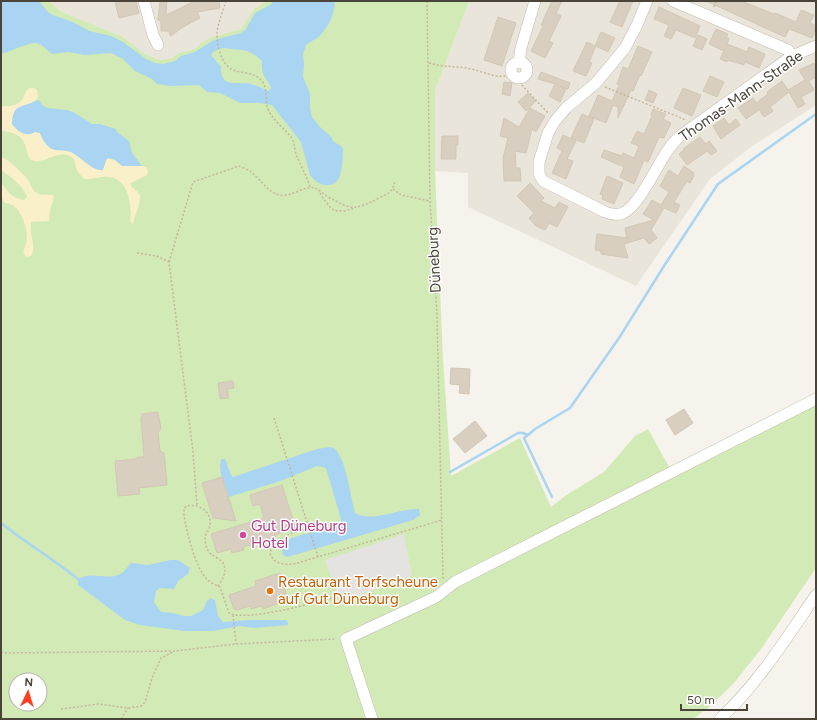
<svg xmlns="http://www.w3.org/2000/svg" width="817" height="720" font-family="Figtree,sans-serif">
  <rect width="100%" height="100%" fill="#f6f3ec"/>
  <path fill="#eae5da" d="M49,1H267L254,9L241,29L209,38L194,49L179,53L172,58L160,60L145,54L123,37L60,11Z
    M469,1H816V105L751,147L710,179L636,286L468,207V173L435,171V91Z"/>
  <path fill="#d2eab5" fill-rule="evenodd" d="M1,1H49L60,11L123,37L145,54L160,60L172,58L179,53L194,49L209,38L241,29L254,9L267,1H469L435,91V171L443,359L451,476L520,438L551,507L565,496L604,472L635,436L648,429L673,474L816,404V568L761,649L734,683L708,708L693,719H1ZM16,680H40V704H16Z"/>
  <path fill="#f9efc9" d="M30,88H34L37,90L38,97L37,100L31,103L24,105L35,132L40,133L42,137L51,148L71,152L89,165L98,170L104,166L106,159L108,158L115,160L122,166H142L146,167L148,171L147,175L131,183V186C134,189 139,192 140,196C142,199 134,218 133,224L130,221C132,206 129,179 109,177C100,176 92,180 84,179L77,171L74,159C58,146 47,166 31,160C27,155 27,150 25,145C21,133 11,133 1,130V106C11,107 20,105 24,96C26,92 26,90 30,88Z
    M1,157C8,159 24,174 28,180C31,184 32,191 37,193C42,196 47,194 53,195L54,198L50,210L49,221L31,222C29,233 37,249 31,256L26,257C21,251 25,249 26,243C29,233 23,214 15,207C12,204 8,204 4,202L1,195V183C8,191 12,199 24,200L27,197C23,185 11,177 1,170Z"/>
  <path fill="#e5e3e0" d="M404,534L412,576L340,602L325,560Z"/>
  <path fill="#a9d4f2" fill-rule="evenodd" d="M1,1H39L48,12L53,15L73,22L89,31L111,36L123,42L146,59L155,63L163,64L175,61L181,56L195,52L214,40L241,33L246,29L255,13L270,5L274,1H335C335,14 327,30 317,38C314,40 309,42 306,45L303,54L304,65L303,77L310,94V108L312,117L320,127L331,137L334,142L341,146L343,149C342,161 344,187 326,185C319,185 314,180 310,175L301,142L272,105L260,103H240L220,93L207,92L199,85L171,86L157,84L152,79L135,71L123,59L111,53L85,55L68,52L52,54C47,50 42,44 36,43C29,42 9,52 1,54ZM224,48C242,51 247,47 262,61C261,78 266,75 271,88L269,91C263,89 256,85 251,84C237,81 220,89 221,67L211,55C214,50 219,49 224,48Z
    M37,100L40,101L42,105L47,108L67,110L73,112L92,124H100L116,129L117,132L129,141L132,153L142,166H122L115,160L108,158L106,160L103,170C91,171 82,157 71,152C65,149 56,152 50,148C45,144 42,139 40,133L35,132C26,138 17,131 12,124C13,102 22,109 37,100Z
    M330,447L334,448C347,460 350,496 355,513C373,523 399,508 419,509L420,515L413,520L298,554L287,557L283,555C282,551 280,546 283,543C290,536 327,529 338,525L341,522V519L326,468L317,466L283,480L229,497C226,486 216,469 222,459H225L231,475L233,477L317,449Z
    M171,560H178L190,568L188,574L178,581L174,589L160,588L156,591L154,602L161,612L173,613L184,616H191L203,610L207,601L211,598L215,600L218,616L223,622L249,620H286L288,622V625L254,628L239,626L213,631H185L140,625L125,620L78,585V579C93,570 109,582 122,573C126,570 128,566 131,563L148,565Z"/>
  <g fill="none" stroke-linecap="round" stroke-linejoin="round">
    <path stroke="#a9d4f2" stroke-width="2.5" d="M528,435L524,438L552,497
      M450,472L518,433H523L528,435L535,429L570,408L619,338L664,266L718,184L816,114
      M1,523C26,543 53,559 78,579"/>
  </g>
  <path fill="#d8cfc1" stroke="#d3c7b4" d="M120,1H136L139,13L119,18L115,2Z
    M160,1H167L166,15L195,1H219L220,8L197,12L200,18L183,27L171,36L168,31H161V21L158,20Z
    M552,1H562L556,13L561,16L549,41L553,43L545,58L531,51L543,26L541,25Z
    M620,1H633L622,27L610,22Z
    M706,1H741L774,14L775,13L796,22L801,10L814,15L810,23L816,26V28L812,38L789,29L785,37Z
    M659,7L700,26L695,38L676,30L671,39L664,36L669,25L654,19Z
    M498,17L516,23L502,66L484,60Z
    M716,29L728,34L726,38L729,39L727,44L747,52L749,47L765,54L759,68L745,62L744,65L728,60L727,62L720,59L724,51L709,44Z
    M601,32L615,38L608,52L596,46L589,62L592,63L586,76L573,71L587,42L595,46Z
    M698,35L707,39L702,50L693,46Z
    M638,46L652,52L641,76L640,75L633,91L631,90L618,118V107L613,105L606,123L589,116L598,95L612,101L619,85L617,84L623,67L628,69Z
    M814,63L816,67V77L809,81L814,90L801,97L805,104L798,108L789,92L770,107L773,111L764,117L759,110L746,119L738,108L753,98L756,103L768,94L767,92L782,81L788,90L805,80L799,70Z
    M541,72L570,83L568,89L560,86L566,89L560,102L549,96L555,84L538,79Z
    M710,76L724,82L717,97L703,91Z
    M504,82L512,83L510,96L502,94Z
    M683,88L701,95L692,116L674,108Z
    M649,90L657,94L653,103L645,100Z
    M528,93L536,101L526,111L518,102Z
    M530,108L545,116L536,132L532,129L526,153L515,151L516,168H520L521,181H504L503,158L508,138L500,136L504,118L519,127Z
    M653,109L666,114L663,119L671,123L664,138L659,137L648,162L644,160L634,184L620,177L624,167L601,157L604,150L622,156L623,153L634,158L639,146L631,143L637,131L644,134L652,116L651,115Z
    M582,114L594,119L584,143L571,138Z
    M724,118L729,125L736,119L740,125L721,139L713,126Z
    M563,135L576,141L567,159L573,161L566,179L552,173L562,151L557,148Z
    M442,136H458V145H456V159H441Z
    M700,137L706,144L709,141L717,151L711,155L707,151L687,165L679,154L684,150L683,149Z
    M684,166L694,173L693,175L694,176L690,183L687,181L674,202L680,205L676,213L664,208L651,230L657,238L649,244L644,238L624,244L628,258L601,254V251L595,250L597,234L627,238L625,228L654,220L643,214L652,200L661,205L669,192L660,186L669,170L678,176Z
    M607,176L623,183L614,204L602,199L603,195L600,194Z
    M530,183L544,198L541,201L555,208L559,202L568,207L557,227L549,223L545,230L536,226L529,218L534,213L517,196Z
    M451,368L470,369L469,394L459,393L460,385L450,384Z
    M233,381L234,388L227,389L229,398L220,399L218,383Z
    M684,409L693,423L675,435L666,420Z
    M158,412L161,429L158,432L160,451L164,453L167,485L139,488L140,494L118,496L115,461L137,459V457H144L141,418H142V414Z
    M475,421L487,436L465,453L453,439Z
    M222,477L236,521L213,518L202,483Z
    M282,485L296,529L275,535L276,537L243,547L244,550L232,553L231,549L217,553L211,534L264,518L260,504L253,506L250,495Z
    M280,573L288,600L263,609L262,606L251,609L250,606L237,610L234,609L229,595L256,586L255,581Z"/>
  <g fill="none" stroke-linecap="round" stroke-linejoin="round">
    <g stroke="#c2bbae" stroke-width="12">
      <path id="minor" d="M144,1L153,35L158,45
        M647,1L637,25L625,48L596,83L566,108L555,121L548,133L539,162V174L543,181L605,212C610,214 617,216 623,213C639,206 657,165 668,150C671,145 676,140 680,136L792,56L816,46
        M673,1L788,50L792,56
        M511 70a8 8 0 1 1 16 0a8 8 0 1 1-16 0Z
        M519,63L521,48L535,1
        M372,719L346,639L436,597L455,582L816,399
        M720,719C759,682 786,639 816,595"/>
    </g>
    <path stroke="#c4b79f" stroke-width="1.5" stroke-dasharray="2 2" stroke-linecap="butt" d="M226,1C223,11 218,23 217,33C216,44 222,66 233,70C243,74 252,71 261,80C269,89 264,99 268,109C273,121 283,127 291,137C295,142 294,148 296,154C300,165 307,176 310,187
      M427,1L430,201L437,316L443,579
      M714,7L716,1
      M429,63C442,67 453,66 466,68C482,70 497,81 513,74
      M518,78L519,82L549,114
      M605,87L686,120
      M393,189L401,195L430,201
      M320,193C331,210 333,215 355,208
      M137,253L157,256L169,262L193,452L197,505
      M169,262L193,182L239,166C242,168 247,169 250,171C260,178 267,192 279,195C291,198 304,185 315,188C319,190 324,194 328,197C353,210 353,211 379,198C389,193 392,193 395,181
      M274,418L318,557
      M308,528C294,533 274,536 270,553C273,564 284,565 294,564L442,520
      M218,586C224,578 229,567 220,560C217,557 212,556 209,552C206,548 205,542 205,537C206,533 210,529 210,525C212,511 198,503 186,506L184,509V516C187,532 195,568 207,579C210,583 216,585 220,587L229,613C246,622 313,603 332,598
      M233,615L236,644
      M1,652L4,653L175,651L236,644L336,639
      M61,709L99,704L128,708L141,706L145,702L152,678L161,658L173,652
      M121,719L128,708"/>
    <use href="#minor" stroke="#fff" stroke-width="11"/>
  </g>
  <circle fill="#d1479c" stroke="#fff" stroke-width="1.5" cx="243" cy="535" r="4"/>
  <circle fill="#e8710a" stroke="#fff" stroke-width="1.5" cx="270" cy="591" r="4"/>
  <g text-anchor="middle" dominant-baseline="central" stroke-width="3" stroke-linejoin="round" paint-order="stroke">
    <g font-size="15" fill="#4b4439" stroke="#fff">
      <text transform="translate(741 96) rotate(-35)">Thomas-Mann-Straße</text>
      <text transform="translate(434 260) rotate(-93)">Düneburg</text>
    </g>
    <g font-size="15" fill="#b23c85" stroke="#fff" text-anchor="start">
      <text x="251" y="526">Gut Düneburg<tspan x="251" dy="17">Hotel</tspan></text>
    </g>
    <g font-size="15" fill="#c56008" stroke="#fff" text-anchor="start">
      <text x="278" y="582">Restaurant Torfscheune<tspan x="278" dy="17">auf Gut Düneburg</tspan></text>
    </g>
  </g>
  <rect width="817" height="720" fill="none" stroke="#4b4439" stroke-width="4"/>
  <g transform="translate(28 692) rotate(4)"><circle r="19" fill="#ffffff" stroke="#b7b4b0"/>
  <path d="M0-3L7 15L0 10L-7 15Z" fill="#fc3f1d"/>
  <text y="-6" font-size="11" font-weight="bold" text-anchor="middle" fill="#4b4439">N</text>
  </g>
  <path d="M681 704v6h66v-6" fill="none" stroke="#4b4439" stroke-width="2"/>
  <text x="687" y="704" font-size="12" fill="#4b4439" stroke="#ffffff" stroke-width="3" paint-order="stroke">50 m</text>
</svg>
